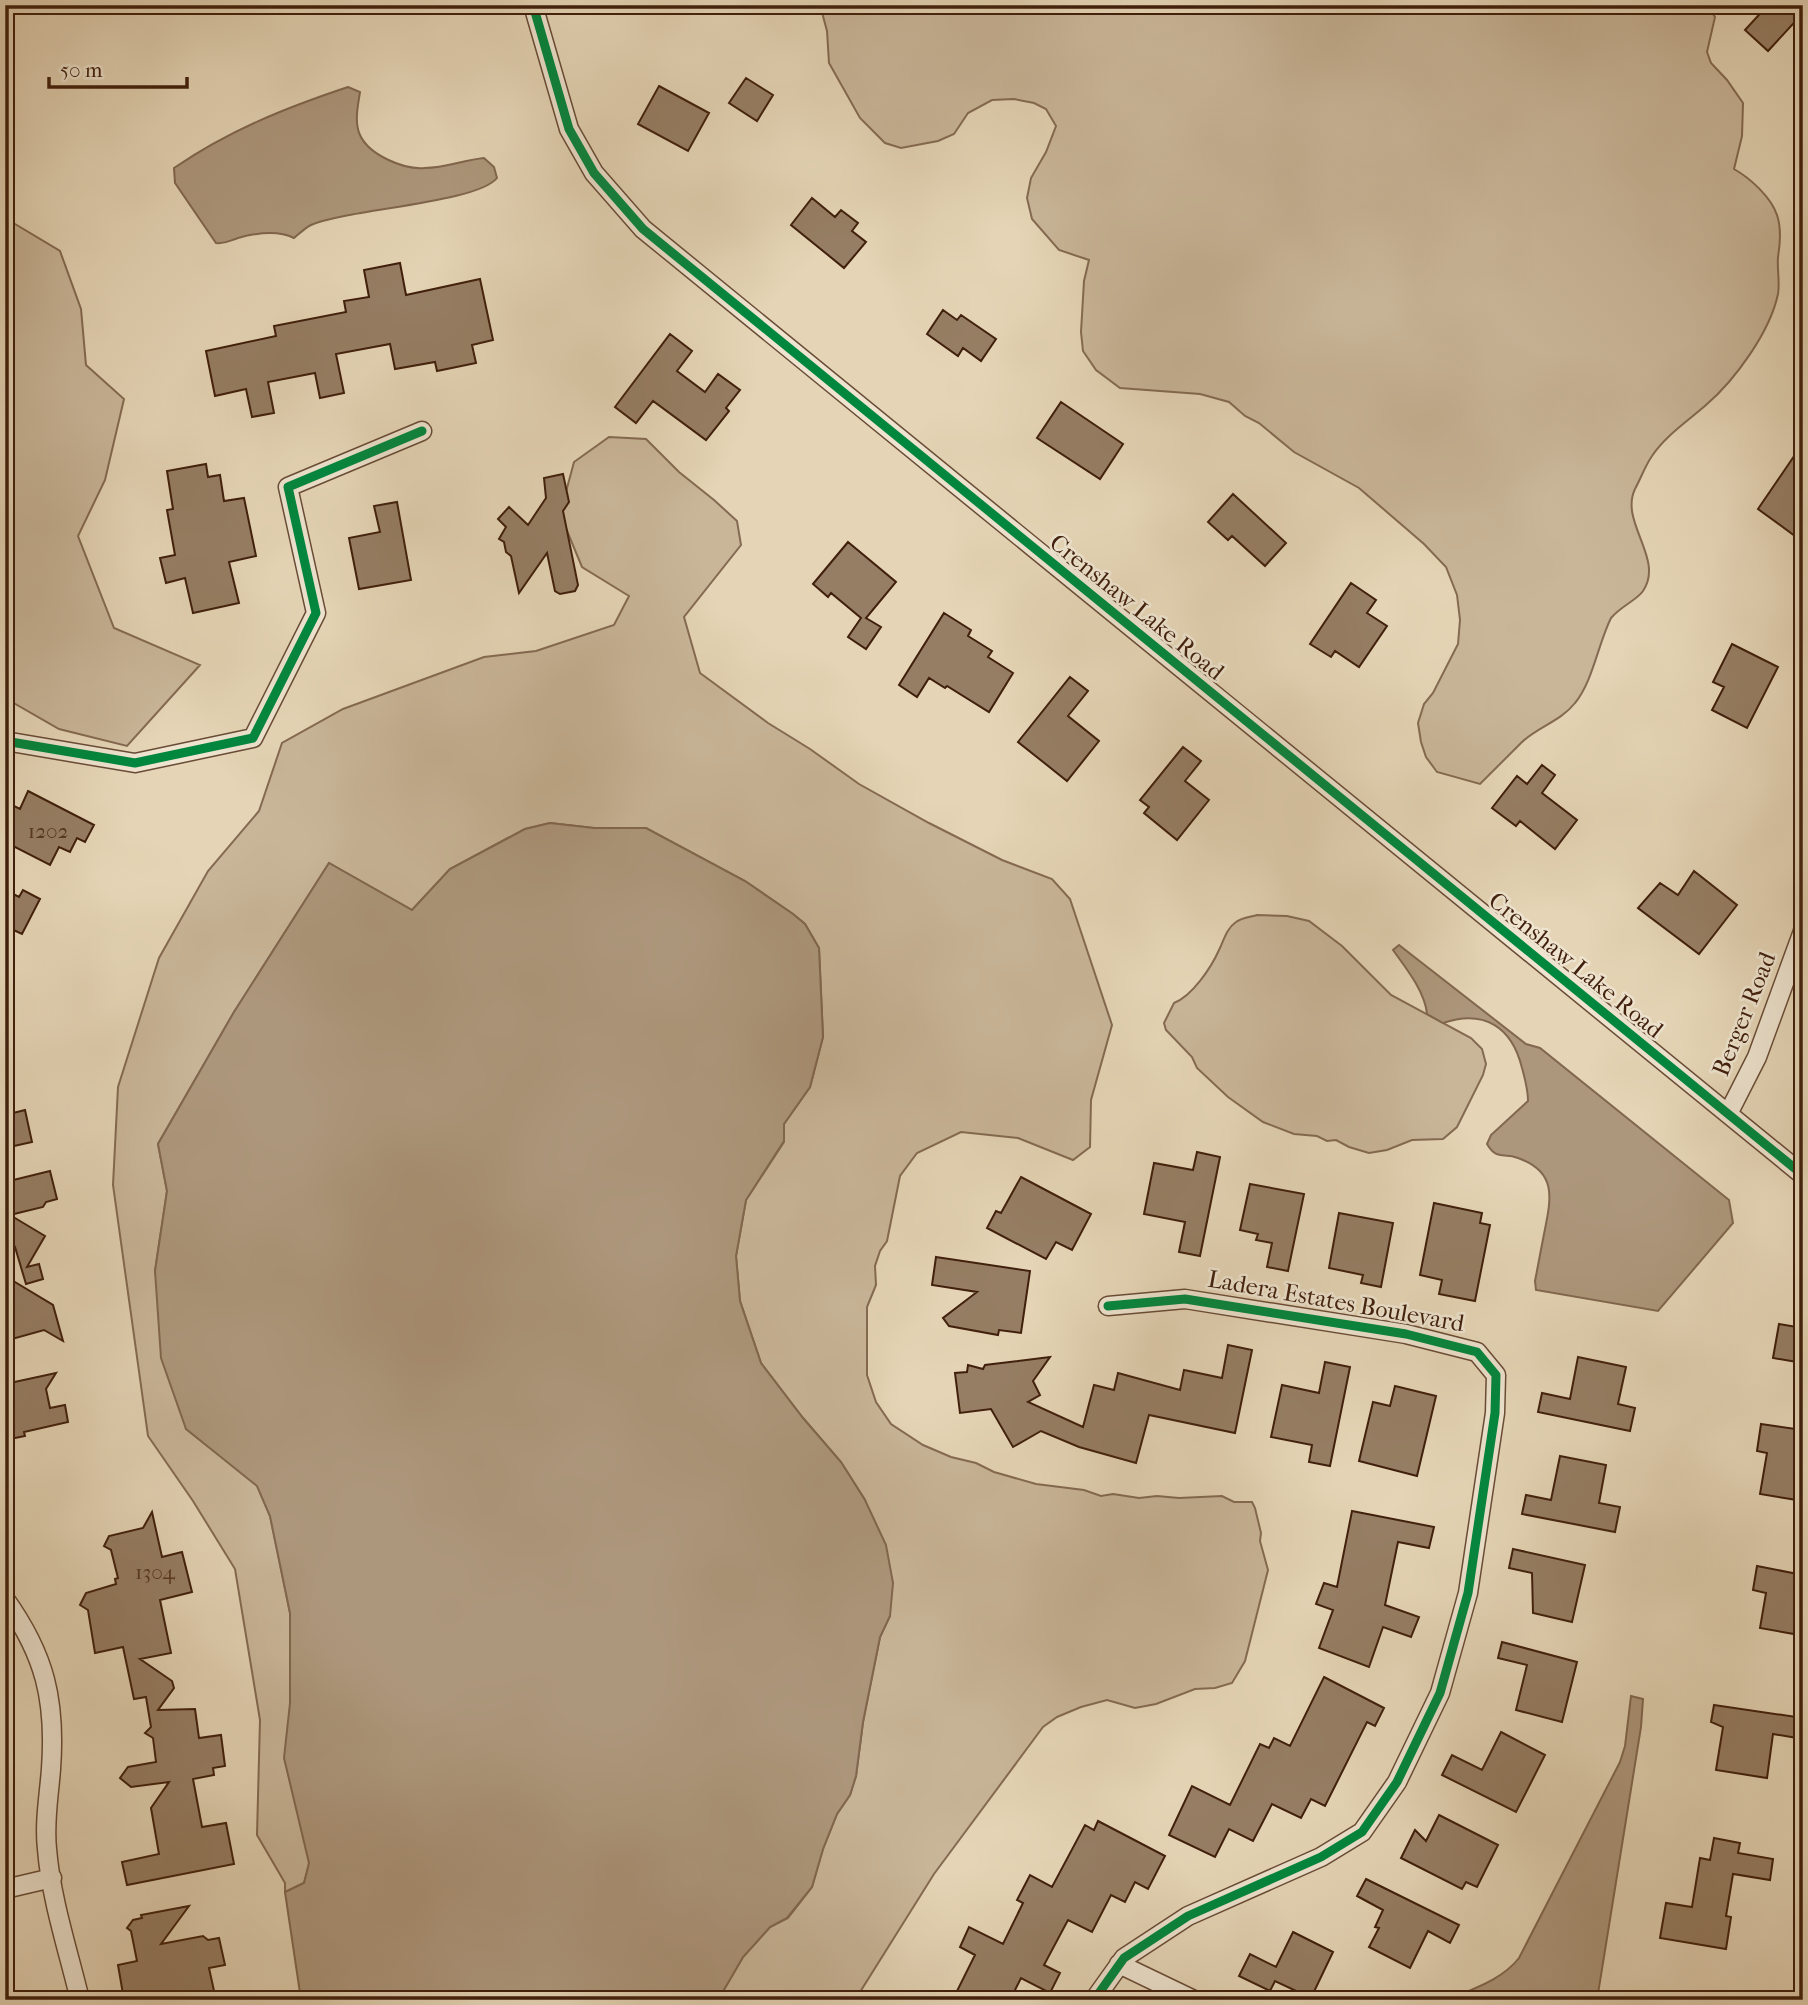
<svg xmlns="http://www.w3.org/2000/svg" width="1808" height="2005" font-family="'IM FELL French Canon',serif">
  <rect width="100%" height="100%" fill="#e5d5b6"/>
  <filter id="stains"><feTurbulence type="fractalNoise" baseFrequency=".00286" numOctaves="4"/><feColorMatrix values="0 0 0 0 .2 0 0 0 0 .09 0 0 0 0 .02 0 0 0 .5 -.17"/></filter>
  <radialGradient id="worn" r=".72"><stop offset=".6" stop-color="#630" stop-opacity="0"/><stop offset="1" stop-color="#630" stop-opacity=".3"/></radialGradient>
  <path fill="#c9b699" stroke="#846a52" stroke-width="2" d="M820,5H1707L1715,17L1707,52L1711,63L1727,80L1743,103L1742,136L1734,169C1750,178 1771,197 1777,215C1781,227 1780,245 1778,257C1777,269 1780,283 1778,294C1770,332 1735,380 1706,405C1689,420 1665,436 1652,456C1645,466 1641,478 1635,489C1619,522 1665,559 1643,591C1637,600 1621,606 1611,618C1598,644 1593,681 1575,703C1561,721 1538,727 1522,742C1508,756 1494,770 1480,784L1437,772L1426,757L1421,742L1418,723L1424,704L1433,693L1458,644L1460,620L1457,595L1446,567L1424,544L1359,488L1294,452L1259,423L1245,416L1229,402L1200,394L1120,388L1096,370L1083,351L1081,332L1084,281L1089,260L1059,250L1032,219L1027,198L1031,178L1046,152L1056,126L1046,109L1034,103L1014,99L992,100L968,113L954,134L938,141L901,148L885,143L860,118L829,63L827,31Z
    M5,218L60,251L81,309L86,365L124,399L105,480L78,536L114,628L200,665L127,746L59,729L5,698Z
    M609,437L646,439L679,472L714,500L737,521L741,545L684,617L700,673L768,723L810,749L859,784L929,823L1002,860L1052,879L1070,899L1112,1025L1091,1100L1090,1147L1073,1160L1018,1138L961,1132L917,1153L900,1176L887,1241L880,1251L875,1266L876,1285L867,1307V1375L876,1402L891,1424L923,1445L951,1457L976,1463L994,1472L1036,1484L1084,1490L1101,1496L1113,1494L1139,1498L1157,1496L1179,1498L1222,1496L1234,1502H1252L1255,1508L1261,1533L1260,1541L1268,1570L1245,1661L1232,1683L1215,1688L1195,1689L1156,1704L1135,1708L1107,1700L1081,1707L1057,1717L1043,1727L934,1874L855,2000H718L743,1957L770,1927L788,1918L812,1887L823,1849L837,1814L850,1795L856,1776L863,1722L880,1637L890,1616L865,1500L841,1462L803,1418L761,1363L740,1301L736,1256L746,1200L784,1142V1124L810,1087L823,1037L819,948L805,924L793,914L745,881L646,828H594L550,823L525,829L450,869L412,910L329,863L234,1012L158,1144L167,1191L155,1271L186,1429L257,1485L270,1516L290,1613V1703L310,1862L304,1883L285,1892V1883L257,1835L260,1720L235,1569L193,1501L148,1436L113,1185L118,1087L159,958L208,871L259,811L282,743L343,709L484,657L536,651L614,625L629,596L582,567L560,514L574,462Z
    M1257,915L1287,916L1309,921L1342,946L1391,995L1471,1038L1482,1049L1486,1064L1483,1075L1457,1127L1443,1139L1412,1140L1387,1150L1369,1153L1349,1147L1336,1140L1327,1141L1317,1136L1294,1134L1263,1122L1228,1097L1197,1068L1192,1057L1166,1030L1164,1023L1174,1003C1192,996 1211,968 1219,950C1224,940 1226,929 1236,922C1241,918 1250,917 1257,915Z"/>
  <path fill="#ad977c" stroke="#81674f" stroke-width="2" d="M348,87L360,92C358,105 354,122 360,135C369,155 404,170 425,168C445,168 464,160 484,158L494,167L497,178C477,203 348,209 311,225C305,228 299,234 294,238C278,230 256,233 238,238C229,241 225,244 216,243L175,183L174,168C230,130 285,108 348,87Z
    M550,823L594,828H646L745,881L793,914L805,924L819,948L823,1037L810,1087L784,1124V1141L746,1200L736,1256L740,1301L761,1363L803,1418L841,1462L865,1500L886,1545L893,1583L890,1616L880,1637L863,1722L856,1776L850,1795L837,1814L823,1849L812,1887L787,1918L770,1927L743,1957L718,2000H307L300,1993L285,1892L304,1883L309,1863L284,1758L290,1703V1613L270,1516L257,1486L186,1429L161,1358L155,1271L167,1191L158,1144L234,1012L329,863L412,910L450,869L525,829Z
    M1399,945L1526,1044L1540,1048L1729,1200L1733,1223L1658,1311L1536,1290L1535,1281C1538,1265 1541,1250 1544,1234C1551,1199 1558,1172 1518,1158C1503,1152 1497,1161 1487,1144L1491,1135L1528,1101C1528,1089 1525,1079 1522,1068C1512,1027 1484,1009 1443,1023L1427,1014C1425,992 1406,968 1393,950Z
    M1631,1696L1643,1699L1641,1727L1597,2000H1447C1472,1989 1502,1980 1519,1958L1620,1762L1625,1746Z"/>
  <path fill="#967e64" stroke="#401f0c" stroke-width="2" d="M1768,5H1803V13L1768,51L1745,30Z
    M746,78L773,95L757,121L729,103Z
    M659,86L709,113L688,151L638,124Z
    M812,198L835,217L841,210L858,223L852,231L866,242L844,268L791,225Z
    M400,263L406,295L480,279L493,340L472,345L476,363L437,371L435,362L395,369L390,344L336,354L344,393L320,398L315,373L268,382L274,413L252,417L246,389L215,396L206,351L276,336L274,326L346,312L344,301L369,297L364,270Z
    M943,310L957,320L961,315L996,339L981,361L963,348L958,356L927,334Z
    M670,334L692,351L677,371L705,392L718,374L740,390L726,408L729,411L706,440L653,401L636,423L615,407Z
    M1061,402L1123,444L1100,479L1037,438Z
    M1803,443V525L1795,536L1758,509Z
    M206,464L208,477L220,475L224,501L244,498L256,556L229,562L239,603L193,613L185,578L166,583L160,558L175,555L167,510L173,509L167,471Z
    M563,474L569,502L563,511L578,585L575,591L560,594L555,591L547,553L519,593L511,556L506,552L504,542L499,539L506,527L498,519L509,507L528,525L546,498L544,478Z
    M1233,494L1286,543L1265,566L1232,536L1228,540L1208,522Z
    M397,502L411,580L359,589L349,538L380,532L374,506Z
    M848,542L896,582L866,618L881,627L866,649L848,637L861,618L831,593L828,597L813,584Z
    M1351,583L1376,600L1367,613L1387,626L1359,667L1335,651L1331,657L1310,644Z
    M944,613L971,630L968,636L992,651L988,657L1013,673L989,712L947,686L945,688L929,678L917,697L899,685Z
    M1732,644L1778,667L1747,728L1712,710L1724,687L1713,682Z
    M1070,677L1088,691L1068,716L1099,741L1067,781L1018,742Z
    M1183,747L1201,761L1185,781L1209,800L1177,840L1144,813L1149,807L1140,800Z
    M1542,765L1555,775L1542,793L1577,820L1555,849L1520,821L1516,826L1492,808L1517,776L1527,784Z
    M28,791L94,825L85,842L77,838L70,852L59,847L50,865L5,842V817L12,805L20,809Z
    M1694,871L1737,905L1699,954L1638,908L1660,883L1678,895Z
    M5,890L19,897L23,890L40,899L22,934L5,926Z
    M25,1110L32,1142L5,1148V1115Z
    M1197,1152L1220,1157L1200,1256L1179,1252L1185,1222L1144,1214L1154,1163L1193,1170Z
    M50,1171L57,1199L46,1202L43,1207L10,1215L45,1236L27,1267L39,1264L43,1279L26,1284L15,1247L5,1250V1182Z
    M1021,1177L1091,1214L1072,1250L1056,1242L1046,1259L987,1228L996,1211L1001,1213Z
    M1250,1184L1304,1194L1288,1271L1267,1267L1272,1243L1256,1240L1258,1234L1240,1230Z
    M1434,1203L1482,1213L1480,1223L1490,1225L1475,1301L1439,1294L1442,1280L1420,1275Z
    M1339,1213L1393,1223L1381,1287L1361,1283L1363,1275L1329,1268Z
    M936,1257L1030,1271L1021,1333L999,1330L998,1335L949,1326L943,1318L977,1292L932,1285Z
    M5,1276L53,1305L63,1341L44,1330L5,1341Z
    M1779,1324L1803,1328V1363L1773,1358Z
    M1228,1345L1252,1350L1235,1433L1149,1415L1136,1463L1079,1447L1041,1431L1013,1447L991,1409L960,1413L955,1373L967,1372L968,1365L983,1369L985,1365L1050,1357L1033,1381L1040,1395L1028,1402L1083,1427L1094,1385L1114,1390L1118,1373L1180,1390L1184,1370L1222,1378Z
    M1578,1357L1626,1367L1618,1404L1635,1408L1630,1431L1538,1412L1542,1393L1570,1399Z
    M1325,1362L1350,1367L1330,1466L1309,1462L1312,1445L1271,1437L1282,1385L1319,1393Z
    M56,1373L46,1389L50,1408L65,1405L68,1422L24,1432L25,1436L5,1440V1384Z
    M1395,1386L1436,1396L1417,1476L1359,1461L1373,1402L1390,1406Z
    M1761,1424L1803,1430V1501L1760,1494L1767,1453L1757,1451Z
    M1560,1456L1606,1465L1599,1503L1620,1507L1615,1532L1522,1514L1526,1495L1551,1500Z
    M1352,1511L1434,1527L1429,1548L1398,1542L1385,1605L1419,1617L1411,1637L1383,1627L1369,1667L1319,1648L1333,1610L1316,1604L1324,1583L1337,1587Z
    M152,1512L162,1557L182,1552L192,1592L160,1600L171,1653L140,1659L172,1681L174,1688L158,1710L195,1709L199,1738L221,1735L225,1766L213,1768L214,1775L193,1779L202,1827L226,1823L234,1864L127,1885L122,1862L159,1854L151,1808L169,1782L131,1787L120,1778L128,1767L156,1762L153,1738L145,1733L151,1727L146,1697L134,1699L123,1647L95,1653L88,1610L80,1605L86,1593L116,1584L115,1579L118,1578L111,1550L104,1546L109,1536L143,1528Z
    M1513,1549L1585,1565L1572,1622L1533,1613L1532,1573L1509,1568Z
    M1757,1566L1803,1575L1794,1634L1760,1628L1766,1593L1753,1590Z
    M1502,1642L1577,1662L1562,1722L1516,1710L1527,1665L1498,1658Z
    M1324,1677L1384,1708L1375,1726L1367,1722L1325,1806L1311,1799L1301,1818L1272,1804L1253,1841L1229,1829L1215,1857L1169,1835L1192,1786L1230,1805L1260,1744L1269,1748L1274,1738L1290,1746Z
    M1714,1705L1803,1718V1739L1773,1734L1767,1778L1716,1770L1723,1727L1711,1722Z
    M1501,1732L1545,1755L1516,1812L1442,1775L1452,1755L1482,1770Z
    M1439,1815L1498,1845L1477,1887L1466,1882L1462,1889L1401,1858L1415,1830L1426,1841Z
    M1098,1821L1165,1856L1148,1889L1135,1882L1125,1902L1111,1895L1092,1932L1068,1920L1044,1965L1060,1973L1050,1993L1021,1978L1010,2000H974L957,1991L975,1955L960,1947L969,1927L1003,1944L1023,1903L1017,1900L1030,1875L1052,1887L1085,1825L1094,1830Z
    M1714,1838L1740,1843L1738,1853L1773,1859L1770,1880L1733,1874L1726,1916L1731,1917L1726,1949L1660,1938L1666,1903L1692,1907L1700,1858L1710,1860Z
    M1366,1879L1459,1925L1450,1943L1428,1931L1410,1968L1369,1947L1379,1928L1375,1927L1383,1910L1357,1896Z
    M189,1906L161,1944L203,1936L208,1940L219,1938L225,1965L209,1968L216,2000H124L118,1965L137,1961L131,1931L127,1928L133,1920L142,1918L141,1915Z
    M1293,1932L1333,1952L1311,1998L1275,1981L1270,1991L1239,1976L1250,1954L1276,1967Z"/>
  <g fill="none" stroke-linecap="round" stroke-linejoin="round">
    <g stroke="#694c36" stroke-width="21">
      <path id="minor" d="M533,5L569,129L594,173L643,229L1803,1175
        M5,741L135,763L253,738L316,613L288,487L422,431
        M1728,1114L1757,1057L1803,931
        M5,1599C45,1655 56,1700 51,1769C49,1796 44,1822 47,1849C51,1899 68,1950 80,2000
        M5,1889L52,1878
        M1119,1964L1194,2000
        M1094,2000L1124,1958L1188,1916L1321,1857L1362,1832L1397,1782L1440,1693L1468,1593L1495,1413L1496,1375L1477,1352L1406,1334L1185,1299L1108,1306"/>
    </g>
    <use href="#minor" stroke="#eee4d0" stroke-width="18"/>
    <g stroke="#eee4d0" stroke-width="13">
      <path id="cycleway" d="M533,5L569,129L594,173L643,229L1803,1175
        M5,741L135,763L253,738L316,613L288,487L422,431
        M1094,2000L1124,1958L1188,1916L1321,1857L1362,1832L1397,1782L1440,1693L1468,1593L1495,1413L1496,1375L1477,1352L1406,1334L1185,1299L1108,1306"/>
    </g>
    <use href="#cycleway" stroke="#00873e" stroke-width="9"/>
  </g>
  <g text-anchor="middle" dominant-baseline="central" stroke-width="5" stroke-linejoin="round" paint-order="stroke">
    <g font-size="21" fill="#563722">
      <text x="48" y="831">1202</text>
      <text x="155" y="1572">1304</text>
    </g>
    <g font-size="24" fill="#401f0c" stroke="#eee4d0">
      <text transform="translate(1137 607) rotate(39)">Crenshaw Lake Road</text>
      <text transform="translate(1576 965) rotate(39)">Crenshaw Lake Road</text>
      <text transform="translate(1744 1014) rotate(-68)">Berger Road</text>
      <text transform="translate(1336 1301) rotate(10)">Ladera Estates Boulevard</text>
    </g>
  </g>
  <rect width="1808" height="2005" fill="none" stroke="#e5d5b6" stroke-width="28"/>
  <rect x="7" y="7" width="1794" height="1991" fill="none" stroke="#401f0c" stroke-width="3.5"/>
  <rect x="14" y="14" width="1780" height="1977" fill="none" stroke="#401f0c" stroke-width="2"/>
  <path d="M49 77v10h138v-10" fill="none" stroke="#401f0c" stroke-width="3.5"/>
  <text x="60" y="77" font-size="21" fill="#401f0c" stroke="#eee4d0" stroke-width="5" paint-order="stroke">50 m</text>
  <rect width="100%" height="100%" filter="url(#stains)"/>
  <rect width="100%" height="100%" fill="url(#worn)"/>
</svg>
